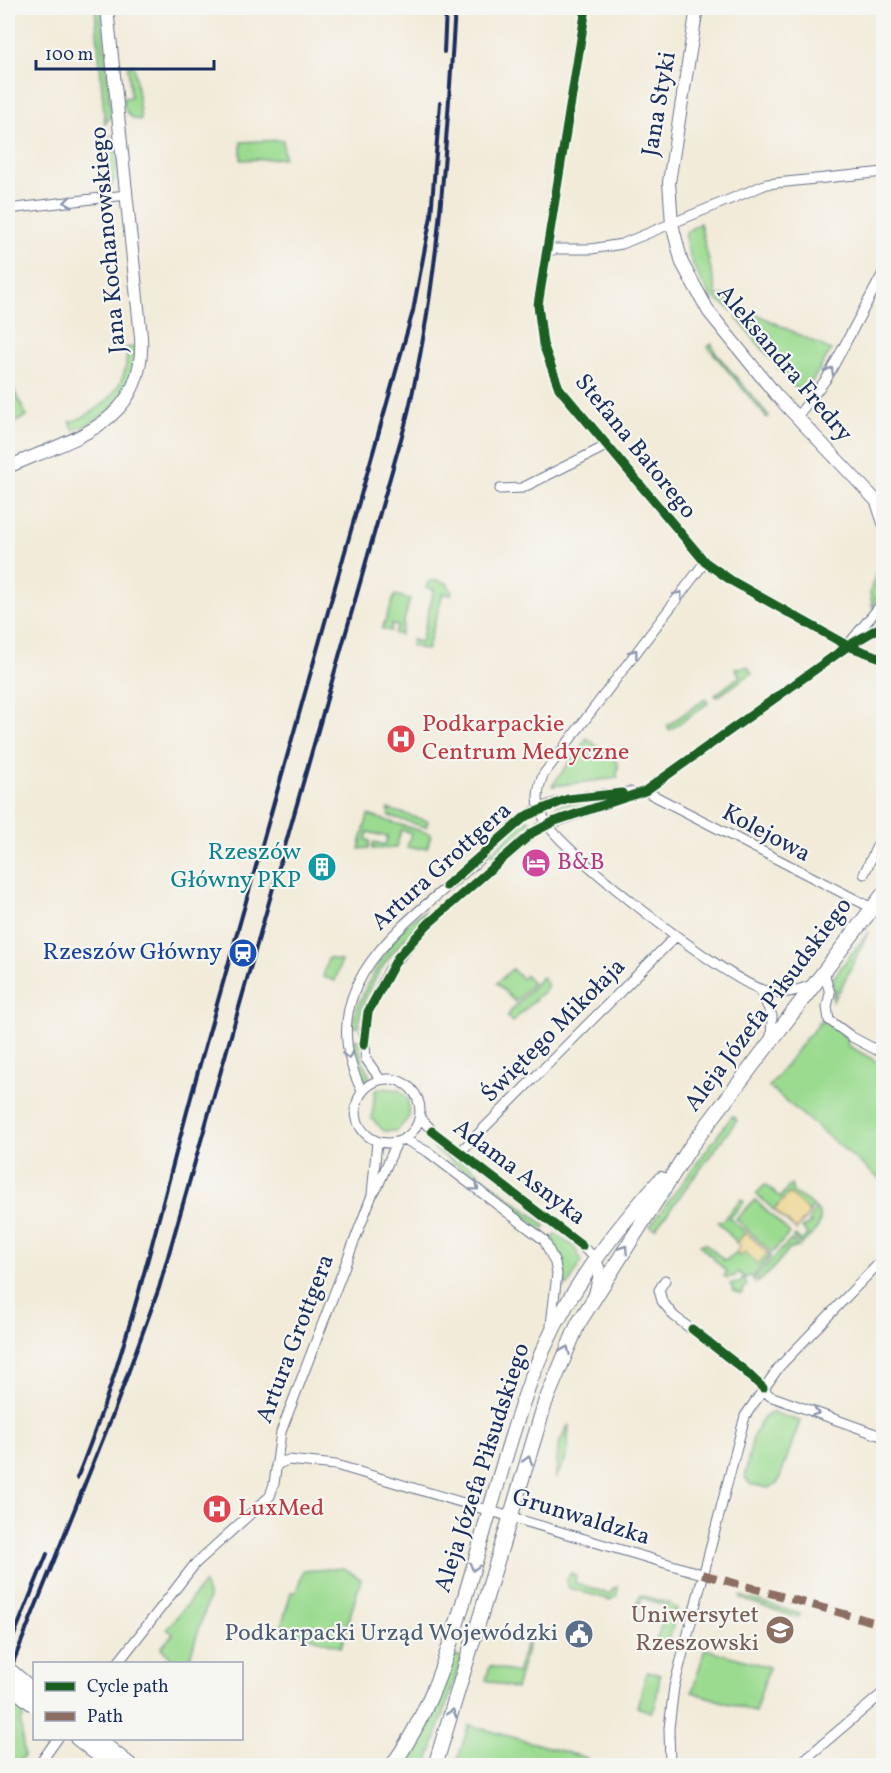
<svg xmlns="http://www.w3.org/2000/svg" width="891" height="1773" font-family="Vollkorn,serif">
  <rect width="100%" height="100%" fill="#f6f6f2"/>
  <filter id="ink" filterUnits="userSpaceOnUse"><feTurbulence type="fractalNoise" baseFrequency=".0167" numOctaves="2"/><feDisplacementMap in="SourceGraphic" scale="12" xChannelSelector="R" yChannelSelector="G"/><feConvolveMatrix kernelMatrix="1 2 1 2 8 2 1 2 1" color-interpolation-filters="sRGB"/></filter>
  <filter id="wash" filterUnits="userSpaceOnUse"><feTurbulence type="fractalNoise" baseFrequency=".008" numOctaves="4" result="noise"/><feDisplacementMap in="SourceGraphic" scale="24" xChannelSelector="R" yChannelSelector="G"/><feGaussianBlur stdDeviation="1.35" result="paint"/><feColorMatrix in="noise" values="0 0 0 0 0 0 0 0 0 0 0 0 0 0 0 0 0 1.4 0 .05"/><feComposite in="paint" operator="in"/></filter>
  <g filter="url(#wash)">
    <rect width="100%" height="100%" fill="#f2ebd9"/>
    <path fill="#9bdb90" stroke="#5b8577" stroke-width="1.5" d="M95,8H101L111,116L105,124Z
      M134,65L141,120C128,120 124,109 123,98L131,97L128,66Z
      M100,133L110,135C119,147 120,175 110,187Z
      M283,140L284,158L241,160V142Z
      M700,223L717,296L724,295L735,309L732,311C725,303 715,301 710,294C699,280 684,250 686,232Z
      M754,313L831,350L805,393L795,388L736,317L739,315L747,325Z
      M712,344L715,352L769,416L767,418L708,347Z
      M135,347C137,385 111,419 74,430L70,422C103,411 131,384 126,348Z
      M8,378L27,416L8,426Z
      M883,550L878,595L873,608L870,592Z
      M435,580L447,583L452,592L450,595L443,593L427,650L411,646L412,640L421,642L434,590L426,587L428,582Z
      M395,595L410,599L400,635L394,633L398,626L391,624V631L382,629Z
      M748,667L752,673L717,697L715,695L740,676L735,668Z
      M705,699L708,703L670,730L667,726Z
      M587,738L618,763L617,778L552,786Z
      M601,798L600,802L555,816L550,814L557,805Z
      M388,809L428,821L426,827L389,816Z
      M368,815L431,834L427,848H407L411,833L401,830L396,848L372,849L374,842L385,845L388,837L368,832L366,839L370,841L369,848L359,849Z
      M527,819L530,822L527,829L495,857L492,853Z
      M425,912L422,921C394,948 362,986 359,1027H352C356,997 397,922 425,912Z
      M869,931L839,992L836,990L834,993L837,995L833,1001V978Z
      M328,958L341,961L335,981L323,977Z
      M512,969L522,979L526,975L533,983L515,1002L497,983Z
      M542,977L547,983V988L512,1022L507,1017L510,1012Z
      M824,1015L848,1040L847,1045L883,1065V1182L769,1087L806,1038L817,1027L818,1022L821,1024L823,1021L820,1019Z
      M352,1040H358L363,1063L370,1077L366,1081L356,1063Z
      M381,1088L399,1090L408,1099L409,1117L397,1131H384L372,1119L375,1091Z
      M732,1116L737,1120L656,1228H653L650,1226Z
      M438,1142L546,1226L543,1230L434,1148Z
      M791,1184L793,1192L814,1206L796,1230L756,1194L765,1185L780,1197Z
      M741,1199L744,1202L730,1218L771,1256L755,1274L754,1282L751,1275L744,1279L747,1285L741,1294L734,1291L730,1284L740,1283L744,1277L738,1272L735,1276L727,1278L724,1276L727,1272L700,1245L705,1243L725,1261L737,1252L740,1246L718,1222L723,1220Z
      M755,1200L790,1233L772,1253L736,1219Z
      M816,1208C828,1223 812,1234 801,1245L793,1238L795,1235L801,1241L808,1234L802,1228L811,1223L809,1221Z
      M556,1234L574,1247L582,1261L568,1285L565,1284L563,1262L552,1239Z
      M791,1240L799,1247L789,1249L771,1271L757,1283V1275Z
      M773,1413L800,1421L778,1483L768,1488L750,1484L745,1477C749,1459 752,1417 773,1413Z
      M569,1424L567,1456L556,1478L558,1446Z
      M344,1568L361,1579L341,1647L281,1628L291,1592H296L303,1571Z
      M571,1573L576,1576L575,1583L610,1594L613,1588L618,1587L617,1596L610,1600L569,1588L566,1580Z
      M204,1583L209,1598L188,1663L175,1662L161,1648L173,1634L167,1629Z
      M640,1595L669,1603L677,1609L668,1645L656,1642L667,1606L642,1598L638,1609L636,1608Z
      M741,1596L800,1614L798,1618L741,1599Z
      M528,1638H530L516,1689L486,1680L490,1666L517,1673Z
      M705,1649L769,1667L755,1712L692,1692Z
      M454,1655L462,1658L427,1765L405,1766L436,1702Z
      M647,1671L660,1675L655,1707L651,1712L637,1707Z
      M12,1702L25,1712L21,1723L24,1756L16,1765H8V1715Z
      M469,1725L587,1758L585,1765H456Z"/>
    <path fill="#eeda9e" stroke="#84847e" stroke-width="1.5" d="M789,1193L810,1213L796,1230L774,1210Z
      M746,1232L768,1253L758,1264L745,1252L740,1257L736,1253L740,1246L736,1243Z"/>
  </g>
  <g filter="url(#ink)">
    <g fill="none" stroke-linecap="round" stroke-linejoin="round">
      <g stroke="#667189" stroke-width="11">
        <path id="minor" d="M586,8L538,305L543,344L559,388L705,562L732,581L848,646L884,659
          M8,209L126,195
          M548,252L555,249H591L622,244L767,184L884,172
          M796,418L827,378L884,271
          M500,489L522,488L606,446
          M705,562L543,775C536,793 536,805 546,822C564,854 728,981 763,990C782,995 794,992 812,985
          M851,641L884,601
          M645,791L872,908
          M864,874L884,831
          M823,970L830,993L827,1007L829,1020L852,1037L884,1054
          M760,990L772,1016L771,1039
          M356 1111a32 32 0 1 1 64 0a32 32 0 1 1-64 0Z
          M380,1079L366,1059L364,1034L368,1012L389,970L428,924L539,828L645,791L848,646L884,625
          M362,1091C309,986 402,926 472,866C495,846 512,820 541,808C569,796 600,794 630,792
          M420,1118L439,1137L595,1257L600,1268L593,1296
          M404,1139L428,1152L544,1240L555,1263L557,1274L551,1325
          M459,1153L676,936
          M372,1195L377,1141
          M665,1280L659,1290L662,1301L674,1316L744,1370L770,1396L884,1437
          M276,1465L288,1460L336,1465L702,1574
          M117,1664L195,1564L270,1496L274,1484L281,1432L372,1195L377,1188L397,1142
          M38,1766L58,1738
          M670,1766L669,1728L674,1687L745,1416L779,1367L884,1258
          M797,1766L884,1692"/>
      </g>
      <g stroke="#667189" stroke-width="14">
        <path id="tertiary" d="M697,8L669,182L672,224L682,263L709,312L777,396L884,509
          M8,467C73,438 146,424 141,337L107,8
          M877,502L884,523"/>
      </g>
      <g stroke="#667189" stroke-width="16">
        <path id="secondary" d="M77,1738L112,1766
          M96,1738L131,1766
          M392,1766C426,1718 443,1668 460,1613C484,1535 503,1455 531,1379C562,1298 605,1242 661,1179
          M435,1766L545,1403L578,1324L691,1146L884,893"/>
      </g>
      <use href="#minor" stroke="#fff" stroke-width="9"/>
      <use href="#tertiary" stroke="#fff" stroke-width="12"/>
      <use href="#secondary" stroke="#fff" stroke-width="14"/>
      <path stroke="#1b2f5e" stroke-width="4" d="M444,52L446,8
        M77,1478C132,1342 162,1198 202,1057C272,808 343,560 413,311L431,216L440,103
        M8,1650L47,1554
        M8,1675L113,1414L159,1288L405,425C439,288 446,148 455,8
        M8,1691L14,1667"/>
      <g stroke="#667189" stroke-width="16" stroke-linecap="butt">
        <path id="secondary-bridge" d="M8,1669L34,1691
          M8,1684L34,1705"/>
      </g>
      <use href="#secondary-bridge" stroke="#fff" stroke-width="14"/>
      <path stroke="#8d6e63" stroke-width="8" stroke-dasharray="15 8" stroke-linecap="butt" d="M702,1574L884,1625"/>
      <g stroke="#f6f6f2" stroke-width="13">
        <path id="cycleway" d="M586,8L538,305L543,344L559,388L705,562L732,581L848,646L884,659
          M446,886L526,816L568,799L622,793
          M364,1045L368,1012L398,957L428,924L532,833L555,821L645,791L848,646L884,625
          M432,1131L582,1246
          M692,1329L744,1370L763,1388"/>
      </g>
      <use href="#cycleway" stroke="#1b5e20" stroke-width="9"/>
    </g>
    <defs><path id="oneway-chevron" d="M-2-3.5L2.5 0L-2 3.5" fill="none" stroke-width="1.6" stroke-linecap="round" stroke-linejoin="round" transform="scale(1.5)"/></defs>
    <g stroke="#8d97ae">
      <use href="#oneway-chevron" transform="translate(68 202) rotate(173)"/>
      <use href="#oneway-chevron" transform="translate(830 371) rotate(-62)"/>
      <use href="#oneway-chevron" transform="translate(679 595) rotate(-52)"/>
      <use href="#oneway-chevron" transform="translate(634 653) rotate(-53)"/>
      <use href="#oneway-chevron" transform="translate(348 1055) rotate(78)"/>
      <use href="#oneway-chevron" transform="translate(475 1187) rotate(37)"/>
      <use href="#oneway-chevron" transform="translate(624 1249) rotate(-57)"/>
      <use href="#oneway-chevron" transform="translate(566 1350) rotate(-66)"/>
      <use href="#oneway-chevron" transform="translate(815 1412) rotate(20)"/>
      <use href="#oneway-chevron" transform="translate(528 1460) rotate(-74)"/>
      <use href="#oneway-chevron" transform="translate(474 1567) rotate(106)"/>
      <use href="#oneway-chevron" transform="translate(452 1713) rotate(-73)"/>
    </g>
  </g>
  <defs>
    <g id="hospital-disc" transform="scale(1.5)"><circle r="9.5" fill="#e0444e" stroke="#f6f6f2"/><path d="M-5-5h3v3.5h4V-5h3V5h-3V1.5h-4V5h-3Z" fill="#fff"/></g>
    <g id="hotel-disc" transform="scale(1.5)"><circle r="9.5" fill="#d1479c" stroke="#f6f6f2"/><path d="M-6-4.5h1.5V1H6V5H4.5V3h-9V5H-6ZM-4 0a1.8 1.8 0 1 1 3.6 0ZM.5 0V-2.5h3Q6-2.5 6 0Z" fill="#fff"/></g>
    <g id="building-disc" transform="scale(1.5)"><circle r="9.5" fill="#0f9aa8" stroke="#f6f6f2"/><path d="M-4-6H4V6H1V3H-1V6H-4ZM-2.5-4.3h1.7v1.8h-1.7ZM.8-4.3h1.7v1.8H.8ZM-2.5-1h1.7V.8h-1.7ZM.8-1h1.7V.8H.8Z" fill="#fff"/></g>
    <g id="station-disc" transform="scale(1.5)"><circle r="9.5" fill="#1a4fb4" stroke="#f6f6f2"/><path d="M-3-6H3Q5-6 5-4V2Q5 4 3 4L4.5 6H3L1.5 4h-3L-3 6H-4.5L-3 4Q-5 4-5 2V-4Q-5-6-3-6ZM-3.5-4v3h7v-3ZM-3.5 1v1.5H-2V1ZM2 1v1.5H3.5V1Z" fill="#fff"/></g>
    <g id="university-disc" transform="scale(1.5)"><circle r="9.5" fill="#8d6e63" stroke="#f6f6f2"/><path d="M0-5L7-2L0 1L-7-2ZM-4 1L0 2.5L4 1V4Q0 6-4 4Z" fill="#fff"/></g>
    <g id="civic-disc" transform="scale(1.5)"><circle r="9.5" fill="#5c6f8a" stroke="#f6f6f2"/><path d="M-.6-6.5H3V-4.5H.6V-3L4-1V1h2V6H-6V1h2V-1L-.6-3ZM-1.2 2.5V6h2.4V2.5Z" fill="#fff"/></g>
  </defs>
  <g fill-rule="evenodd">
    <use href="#hospital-disc" x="401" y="739"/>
    <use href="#hotel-disc" x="536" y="863"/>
    <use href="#building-disc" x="322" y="867"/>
    <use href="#station-disc" x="243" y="953"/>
    <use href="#hospital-disc" x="217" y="1509"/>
    <use href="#university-disc" x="780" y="1630"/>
    <use href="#civic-disc" x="579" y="1634"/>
  </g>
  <g text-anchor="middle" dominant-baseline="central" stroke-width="4.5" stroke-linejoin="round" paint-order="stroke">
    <g font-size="24" fill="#1b2f5e" stroke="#f6f6f2">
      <text transform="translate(660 104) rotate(-80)">Jana Styki</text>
      <text transform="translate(109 240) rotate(-95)">Jana Kochanowskiego</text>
      <text transform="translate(784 364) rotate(50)">Aleksandra Fredry</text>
      <text transform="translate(635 447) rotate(51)">Stefana Batorego</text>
      <text transform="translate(766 834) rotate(28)">Kolejowa</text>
      <text transform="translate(442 867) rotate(-42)">Artura Grottgera</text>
      <text transform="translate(769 1005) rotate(-53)">Aleja Józefa Piłsudskiego</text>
      <text transform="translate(554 1031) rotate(-45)">Świętego Mikołaja</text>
      <text transform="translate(519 1173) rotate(37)">Adama Asnyka</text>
      <text transform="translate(296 1339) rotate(-69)">Artura Grottgera</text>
      <text transform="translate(483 1468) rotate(-72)">Aleja Józefa Piłsudskiego</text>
      <text transform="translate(581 1518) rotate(17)">Grunwaldzka</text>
    </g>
    <g font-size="24" fill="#be3a42" stroke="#f6f6f2" text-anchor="start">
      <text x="422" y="725">Podkarpackie<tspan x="422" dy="28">Centrum Medyczne</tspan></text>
      <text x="238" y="1509">LuxMed</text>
    </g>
    <g font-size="24" fill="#0d838f" stroke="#f6f6f2" text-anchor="end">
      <text x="301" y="853">Rzeszów<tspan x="301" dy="28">Główny PKP</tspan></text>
    </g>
    <g font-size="24" fill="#b23c85" stroke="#f6f6f2" text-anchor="start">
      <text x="557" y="863">B&amp;B</text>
    </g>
    <g font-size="24" fill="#164399" stroke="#f6f6f2" text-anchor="end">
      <text x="222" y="953">Rzeszów Główny</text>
    </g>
    <g font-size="24" fill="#785e54" stroke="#f6f6f2" text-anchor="end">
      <text x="759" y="1616">Uniwersytet<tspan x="759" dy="28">Rzeszowski</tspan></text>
    </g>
    <g font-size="24" fill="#4e5e75" stroke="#f6f6f2" text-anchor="end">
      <text x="558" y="1634">Podkarpacki Urząd Wojewódzki</text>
    </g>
  </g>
  <rect width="891" height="1773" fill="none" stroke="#f6f6f2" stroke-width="30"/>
  <rect x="33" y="1662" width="210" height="78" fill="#f6f6f2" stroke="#9ea6b7" stroke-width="1.5"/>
  <rect x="45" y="1682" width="30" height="9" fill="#1b5e20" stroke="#9ea6b7" stroke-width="1.5"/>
  <text x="87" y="1692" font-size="18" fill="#1b2f5e">Cycle path</text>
  <rect x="45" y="1712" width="30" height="9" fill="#8d6e63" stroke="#9ea6b7" stroke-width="1.5"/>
  <text x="87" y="1722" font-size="18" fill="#1b2f5e">Path</text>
  <path d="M36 60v9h178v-9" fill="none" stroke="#1b2f5e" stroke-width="3"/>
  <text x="45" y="60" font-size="18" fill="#1b2f5e" stroke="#f6f6f2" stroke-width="4.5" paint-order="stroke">100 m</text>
</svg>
